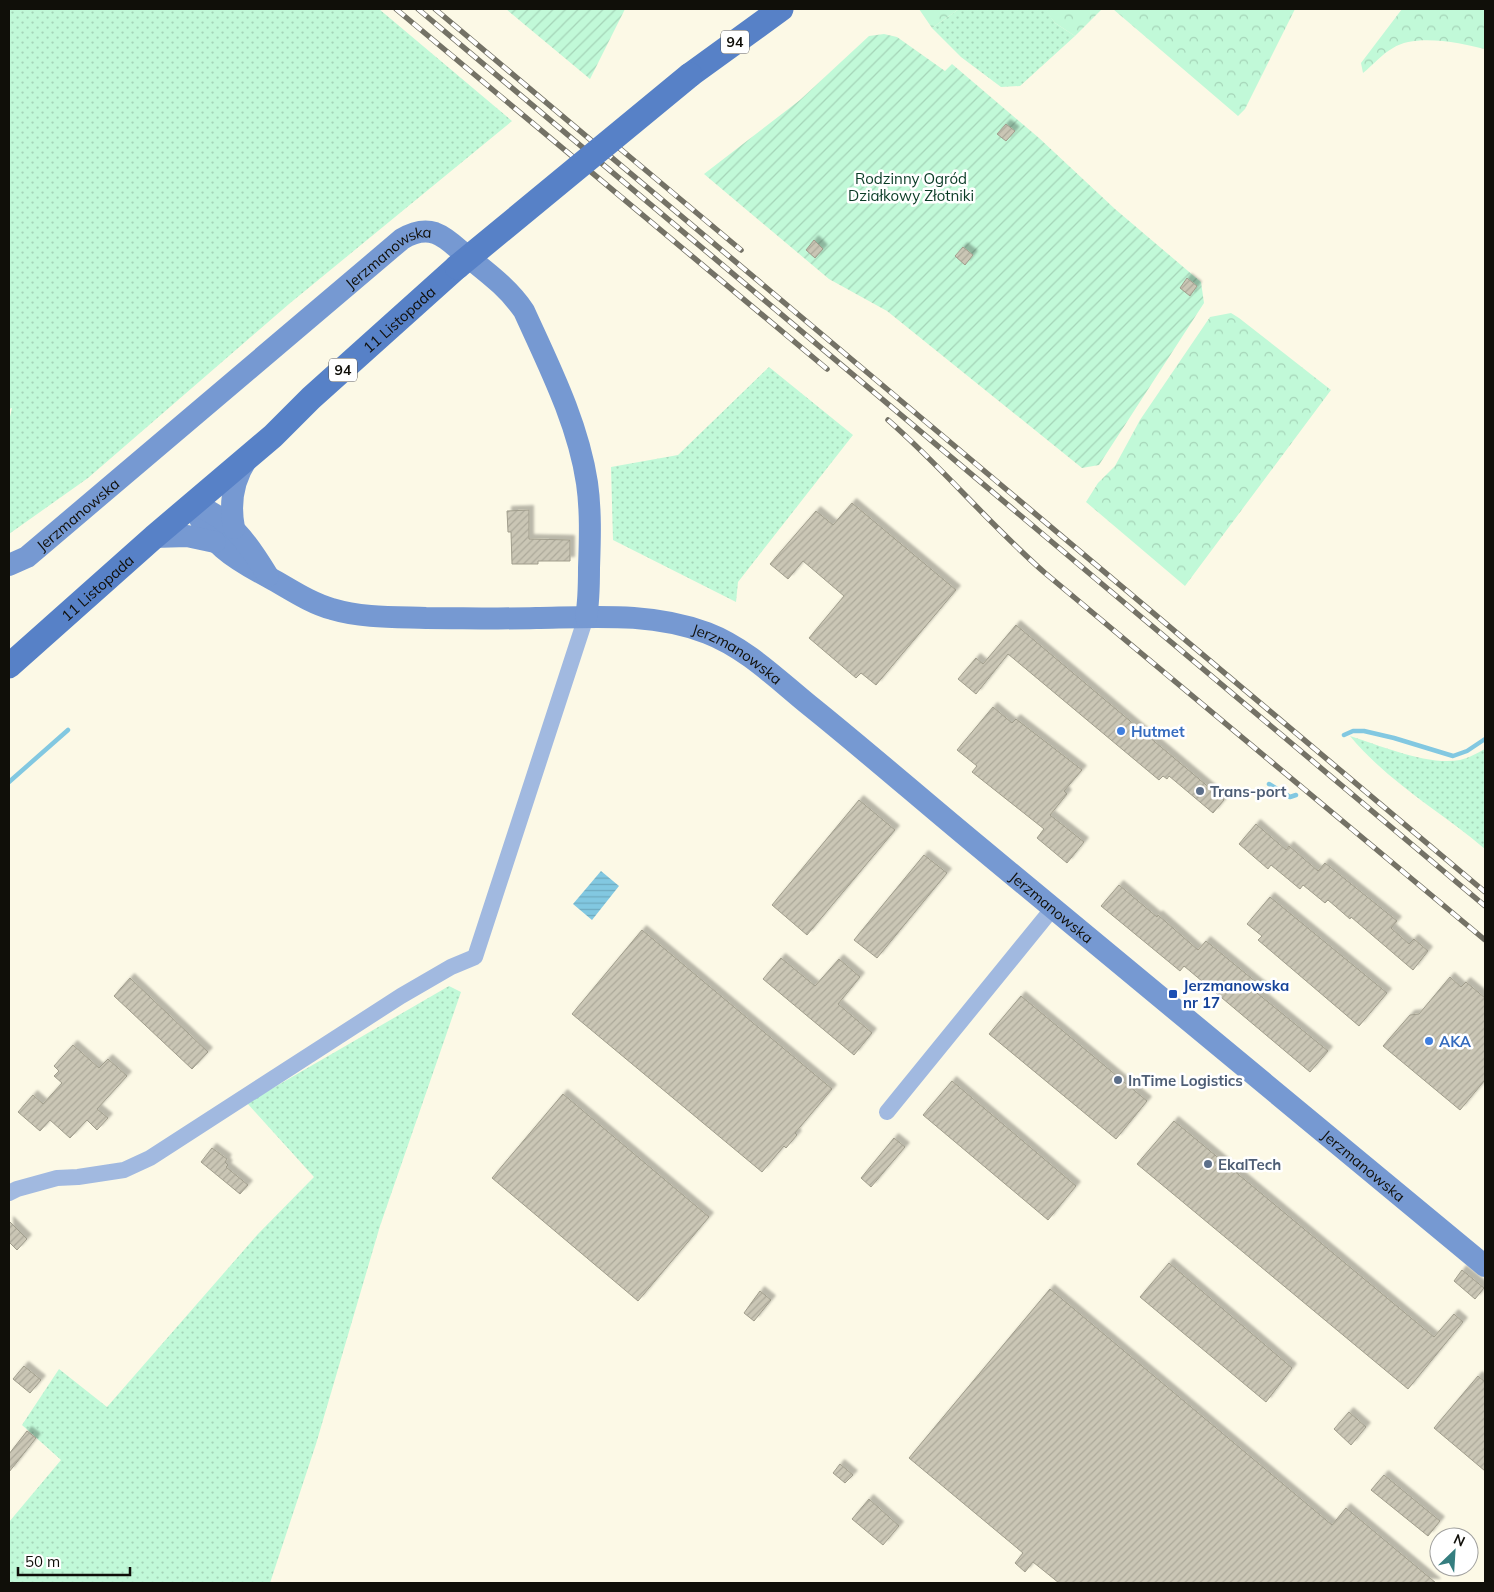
<svg xmlns="http://www.w3.org/2000/svg" width="1494" height="1592" font-family="Mulish,sans-serif">
  <defs>
    <pattern id="grass-dots" width="8" height="8" patternUnits="userSpaceOnUse" patternTransform="scale(1.25)"><rect width="8" height="8" fill="#c1f9d8"/><path d="M2 2h.1M6 6h.1" fill="none" stroke="#a5d4b8" stroke-width="1.8" stroke-linecap="round"/></pattern>
    <pattern id="forest-crowns" width="20" height="18" patternUnits="userSpaceOnUse" patternTransform="scale(1.25)"><rect width="20" height="18" fill="#c1f9d8"/><path d="M2 6a3 3 0 1 1 6 0M12 15a3 3 0 1 1 6 0" fill="none" stroke="#a5d4b8"/></pattern>
    <pattern id="garden-furrows" width="10" height="10" patternUnits="userSpaceOnUse" patternTransform="scale(1.25)"><rect width="10" height="10" fill="#c1f9d8"/><path d="M-1 1l2-2M0 10L10 0M9 11l2-2" fill="none" stroke="#a5d4b8"/></pattern>
    <pattern id="water-rules" width="6" height="5" patternUnits="userSpaceOnUse" patternTransform="scale(1.25)"><rect width="6" height="5" fill="#82c8e1"/><path d="M0 2.5h6" fill="none" stroke="#6fabc0"/></pattern>
    <pattern id="building-hatch" width="6" height="6" patternUnits="userSpaceOnUse" patternTransform="scale(1.25)"><rect width="6" height="6" fill="#cac6b5"/><path d="M-1 1l2-2M0 6l6-6M5 7l2-2" fill="none" stroke="#aca99a"/></pattern>
    <filter id="shadow"><feDropShadow dx="4.5" dy="-4.5" stdDeviation="1" flood-color="#0004"/></filter>
  </defs>
  <rect width="100%" height="100%" fill="#fcf9e6"/>
  <path fill="url(#grass-dots)" d="M9,9H379L512,121L289,304L88,478L9,534V421L12,408L9,409Z
    M959,9H1042L1046,10L1055,23L1075,36L1020,86L1001,87L961,57L932,28Z
    M769,367L853,435L738,582L736,602L613,540L611,467L678,455Z
    M1350,736C1381,746 1429,766 1460,760C1469,758 1477,753 1485,749V849C1440,811 1388,782 1350,736Z
    M449,986L461,992L380,1226L316,1444L270,1583H9V1522L61,1460L22,1425L59,1369L107,1407L258,1234L314,1177L247,1103Z"/>
  <path fill="url(#forest-crowns)" d="M919,9H959L932,28Z
    M1042,9H1102L1075,36L1055,23L1046,11Z
    M1113,9H1295L1245,109L1238,116Z
    M1402,9H1485V49C1462,43 1415,33 1393,48C1382,54 1373,65 1363,73L1361,63Z
    M1231,313L1239,318L1331,390L1185,586L1086,502L1098,483L1115,466L1140,420L1210,317Z"/>
  <path fill="url(#garden-furrows)" d="M506,9H625L590,79Z
    M884,34L897,37L945,71L952,64L1039,138L1115,209L1201,282L1204,303L1099,465L1082,468L887,311L829,279L704,174L800,100L869,36Z"/>
  <path fill="url(#water-rules)" d="M601,871L619,886L592,920L573,904Z"/>
  <g fill="none" stroke-linecap="round" stroke-linejoin="round">
    <path stroke="#82c8e1" stroke-width="4.5" d="M1344,735L1353,731H1364L1394,738L1453,756L1467,751L1485,739
      M9,782L68,730
      M1269,784L1290,797L1296,795"/>
  </g>
  <path fill="url(#building-hatch)" stroke="#a09d8c" filter="url(#shadow)" d="M1006,124L1015,131L1006,141L997,134Z
    M814,240L823,249L815,258L806,250Z
    M963,247L973,255L965,265L955,256Z
    M1187,278L1197,286L1190,296L1180,288Z
    M852,503L956,590L876,685L861,673L856,678L809,638L844,596L803,561L788,579L770,564L816,511L833,525Z
    M529,510V539L570,540V561H538V564H512L511,532H508L507,511Z
    M1016,625L1224,800L1213,813L1169,776L1167,779L1163,776L1159,780L1008,654L976,694L958,679L976,658L983,664Z
    M993,707L1012,723L1016,719L1082,770L1064,791L1067,794L1050,815L1084,842L1067,863L1037,838L1044,829L972,772L977,766L957,750Z
    M859,800L895,830L807,935L772,905Z
    M1256,824L1286,850L1289,846L1318,871L1325,863L1397,921L1391,928L1409,944L1414,939L1428,951L1413,970L1351,917L1350,919L1328,900L1325,903L1303,885L1300,889L1271,865L1268,869L1239,844Z
    M924,855L947,873L877,958L854,940Z
    M1119,885L1157,917L1158,915L1198,950L1206,941L1262,987L1257,993L1328,1051L1310,1072L1184,966L1180,971L1101,906Z
    M1270,897L1387,993L1359,1026L1258,940L1262,936L1247,924Z
    M642,930L832,1089L795,1133L797,1135L786,1148L784,1146L762,1172L572,1014Z
    M781,958L815,986L839,959L860,977L838,1004L872,1033L854,1055L763,979Z
    M1450,977L1461,987L1466,982L1485,998V1080L1460,1110L1383,1046L1410,1015L1419,1014Z
    M130,978L208,1052L192,1069L114,996Z
    M1021,996L1147,1101L1116,1139L989,1034Z
    M73,1045L99,1068L108,1059L127,1076L97,1109L108,1118L97,1130L87,1120L70,1138L50,1120L40,1131L18,1112L33,1095L43,1104L62,1083L54,1076L59,1071L54,1066Z
    M952,1081L1076,1186L1048,1220L923,1115Z
    M563,1094L709,1217L638,1301L492,1178Z
    M1174,1121L1434,1337L1454,1314L1463,1322L1408,1389L1137,1164Z
    M894,1138L905,1147L871,1187L861,1178Z
    M212,1148L227,1159L225,1162L228,1165L226,1167L248,1185L240,1194L201,1162Z
    M9,1221L27,1239L17,1250L9,1242Z
    M1169,1263L1292,1368L1266,1402L1140,1297Z
    M1462,1270L1484,1288L1475,1299L1454,1281Z
    M1050,1289L1332,1525L1346,1508L1436,1583H1059L1033,1562L1025,1572L1015,1563L1023,1553L909,1458Z
    M760,1291L771,1300L754,1321L744,1313Z
    M24,1366L41,1380L30,1393L13,1379Z
    M1478,1376L1485,1382V1471L1434,1428Z
    M1349,1412L1366,1427L1351,1445L1334,1429Z
    M27,1431L36,1438L9,1472V1454Z
    M840,1464L853,1475L845,1483L833,1473Z
    M1384,1475L1440,1521L1428,1536L1371,1490Z
    M869,1499L899,1526L883,1545L852,1519Z"/>
  <g fill="none" stroke-linecap="round" stroke-linejoin="round">
    <path stroke="#a1b9e0" stroke-width="16" d="M887,1112L1053,908
      M9,1193L17,1189L57,1178L78,1177L124,1170L150,1158L401,996L451,967L475,957L586,617"/>
    <g stroke="#7699d2" stroke-width="22">
      <path id="s1" d="M193,503C207,543 234,559 270,578C290,589 310,603 332,609C362,618 395,617 426,618C463,618 499,619 536,618C593,617 652,612 707,633C746,648 777,679 809,705C870,754 929,806 990,856C1155,992 1320,1129 1485,1266"/>
      <path d="M193,503C233,521 246,540 268,576"/>
      <path d="M234,528C229,502 233,480 247,459"/>
      <path d="M154,537L187,536L215,542"/>
      <path id="s2" d="M9,565L27,557L402,239C412,233 423,229 435,233C446,237 455,246 463,253C485,271 508,287 524,311C549,366 578,423 587,483C591,511 590,540 589,568C589,584 589,601 586,617"/>
    </g>
    <g stroke="#5781c7" stroke-width="25">
      <path d="M690,75L781,9"/>
      <path id="s3" d="M9,666L154,537L273,436L311,398L457,267"/>
    </g>
    <g stroke="#747266" stroke-width="5.5">
      <path id="rail" d="M396,9L827,369
        M418,9L1485,906
        M435,9L1485,892
        M618,147L741,250
        M888,420C943,468 990,525 1045,573L1485,940"/>
    </g>
    <use href="#rail" stroke="#fff" stroke-width="4" stroke-dasharray="11" stroke-linecap="butt"/>
    <path stroke="#5781c7" stroke-width="25" d="M457,267L690,75"/>
  </g>
  <g fill="#3f7fe0" stroke="#fff" stroke-width="2">
    <circle cx="1121" cy="731" r="5"/>
    <circle cx="1429" cy="1041" r="5"/>
  </g>
  <g fill="#5c6f8a" stroke="#fff" stroke-width="2">
    <circle cx="1200" cy="791" r="5"/>
    <circle cx="1118" cy="1080" r="5"/>
    <circle cx="1208" cy="1164" r="5"/>
  </g>
  <rect fill="#1a4fb4" stroke="#fff" stroke-width="2" x="1168" y="989" width="10" height="10" rx="2.5"/>
  <g text-anchor="middle" dominant-baseline="central" stroke-width="5" stroke-linejoin="round" paint-order="stroke">
    <g fill="#fff" stroke="#585753" stroke-width="1">
      <rect x="721" y="30.5" width="28" height="23" rx="4"/>
      <rect x="329" y="358.5" width="28" height="23" rx="4"/>
    </g>
    <g font-size="14" font-weight="bold" fill="#100f09">
      <text x="735" y="42">94</text>
      <text x="343" y="370">94</text>
    </g>
    <g font-size="15" fill="#0a3c26" stroke="#fff">
      <text x="911" y="178">Rodzinny Ogród<tspan x="911" dy="17">Działkowy Złotniki</tspan></text>
    </g>
    <g font-size="15" fill="#100f09" stroke="#fff">
      <text stroke="none"><textPath href="#s2" startOffset="491">Jerzmanowska</textPath></text>
      <text stroke="none"><textPath href="#s3" startOffset="522">11 Listopada</textPath></text>
      <text stroke="none"><textPath href="#s2" startOffset="86">Jerzmanowska</textPath></text>
      <text stroke="none"><textPath href="#s3" startOffset="118">11 Listopada</textPath></text>
      <text stroke="none"><textPath href="#s1" startOffset="594">Jerzmanowska</textPath></text>
      <text stroke="none"><textPath href="#s1" startOffset="999">Jerzmanowska</textPath></text>
      <text stroke="none"><textPath href="#s1" startOffset="1404">Jerzmanowska</textPath></text>
    </g>
    <g font-size="15" font-weight="bold" fill="#366cbe" stroke="#fff" text-anchor="start">
      <text x="1131" y="731">Hutmet</text>
      <text x="1439" y="1041">AKA</text>
    </g>
    <g font-size="15" font-weight="bold" fill="#4e5e75" stroke="#fff" text-anchor="start">
      <text x="1210" y="791">Trans-port</text>
      <text x="1128" y="1080">InTime Logistics</text>
      <text x="1218" y="1164">EkalTech</text>
    </g>
    <g font-size="15" font-weight="bold" fill="#164399" stroke="#fff" text-anchor="start">
      <text x="1183" y="985">Jerzmanowska<tspan x="1183" dy="17">nr 17</tspan></text>
    </g>
  </g>
  <rect width="1494" height="1592" fill="none" stroke="#100f09" stroke-width="20"/>
  <g transform="translate(1454 1552) rotate(25)"><circle r="24" fill="#ffffff" stroke="#9f9f9d"/>
  <path d="M0-4L9 19L0 12L-9 19Z" fill="#357e7f"/>
  <text y="-8" font-size="14" font-weight="bold" text-anchor="middle" fill="#100f09">N</text>
  </g>
  <path d="M18 1567v8h112v-8" fill="none" stroke="#100f09" stroke-width="2.5"/>
  <text x="25" y="1567" font-size="15" fill="#100f09" stroke="#ffffff" stroke-width="4" paint-order="stroke">50 m</text>
</svg>
